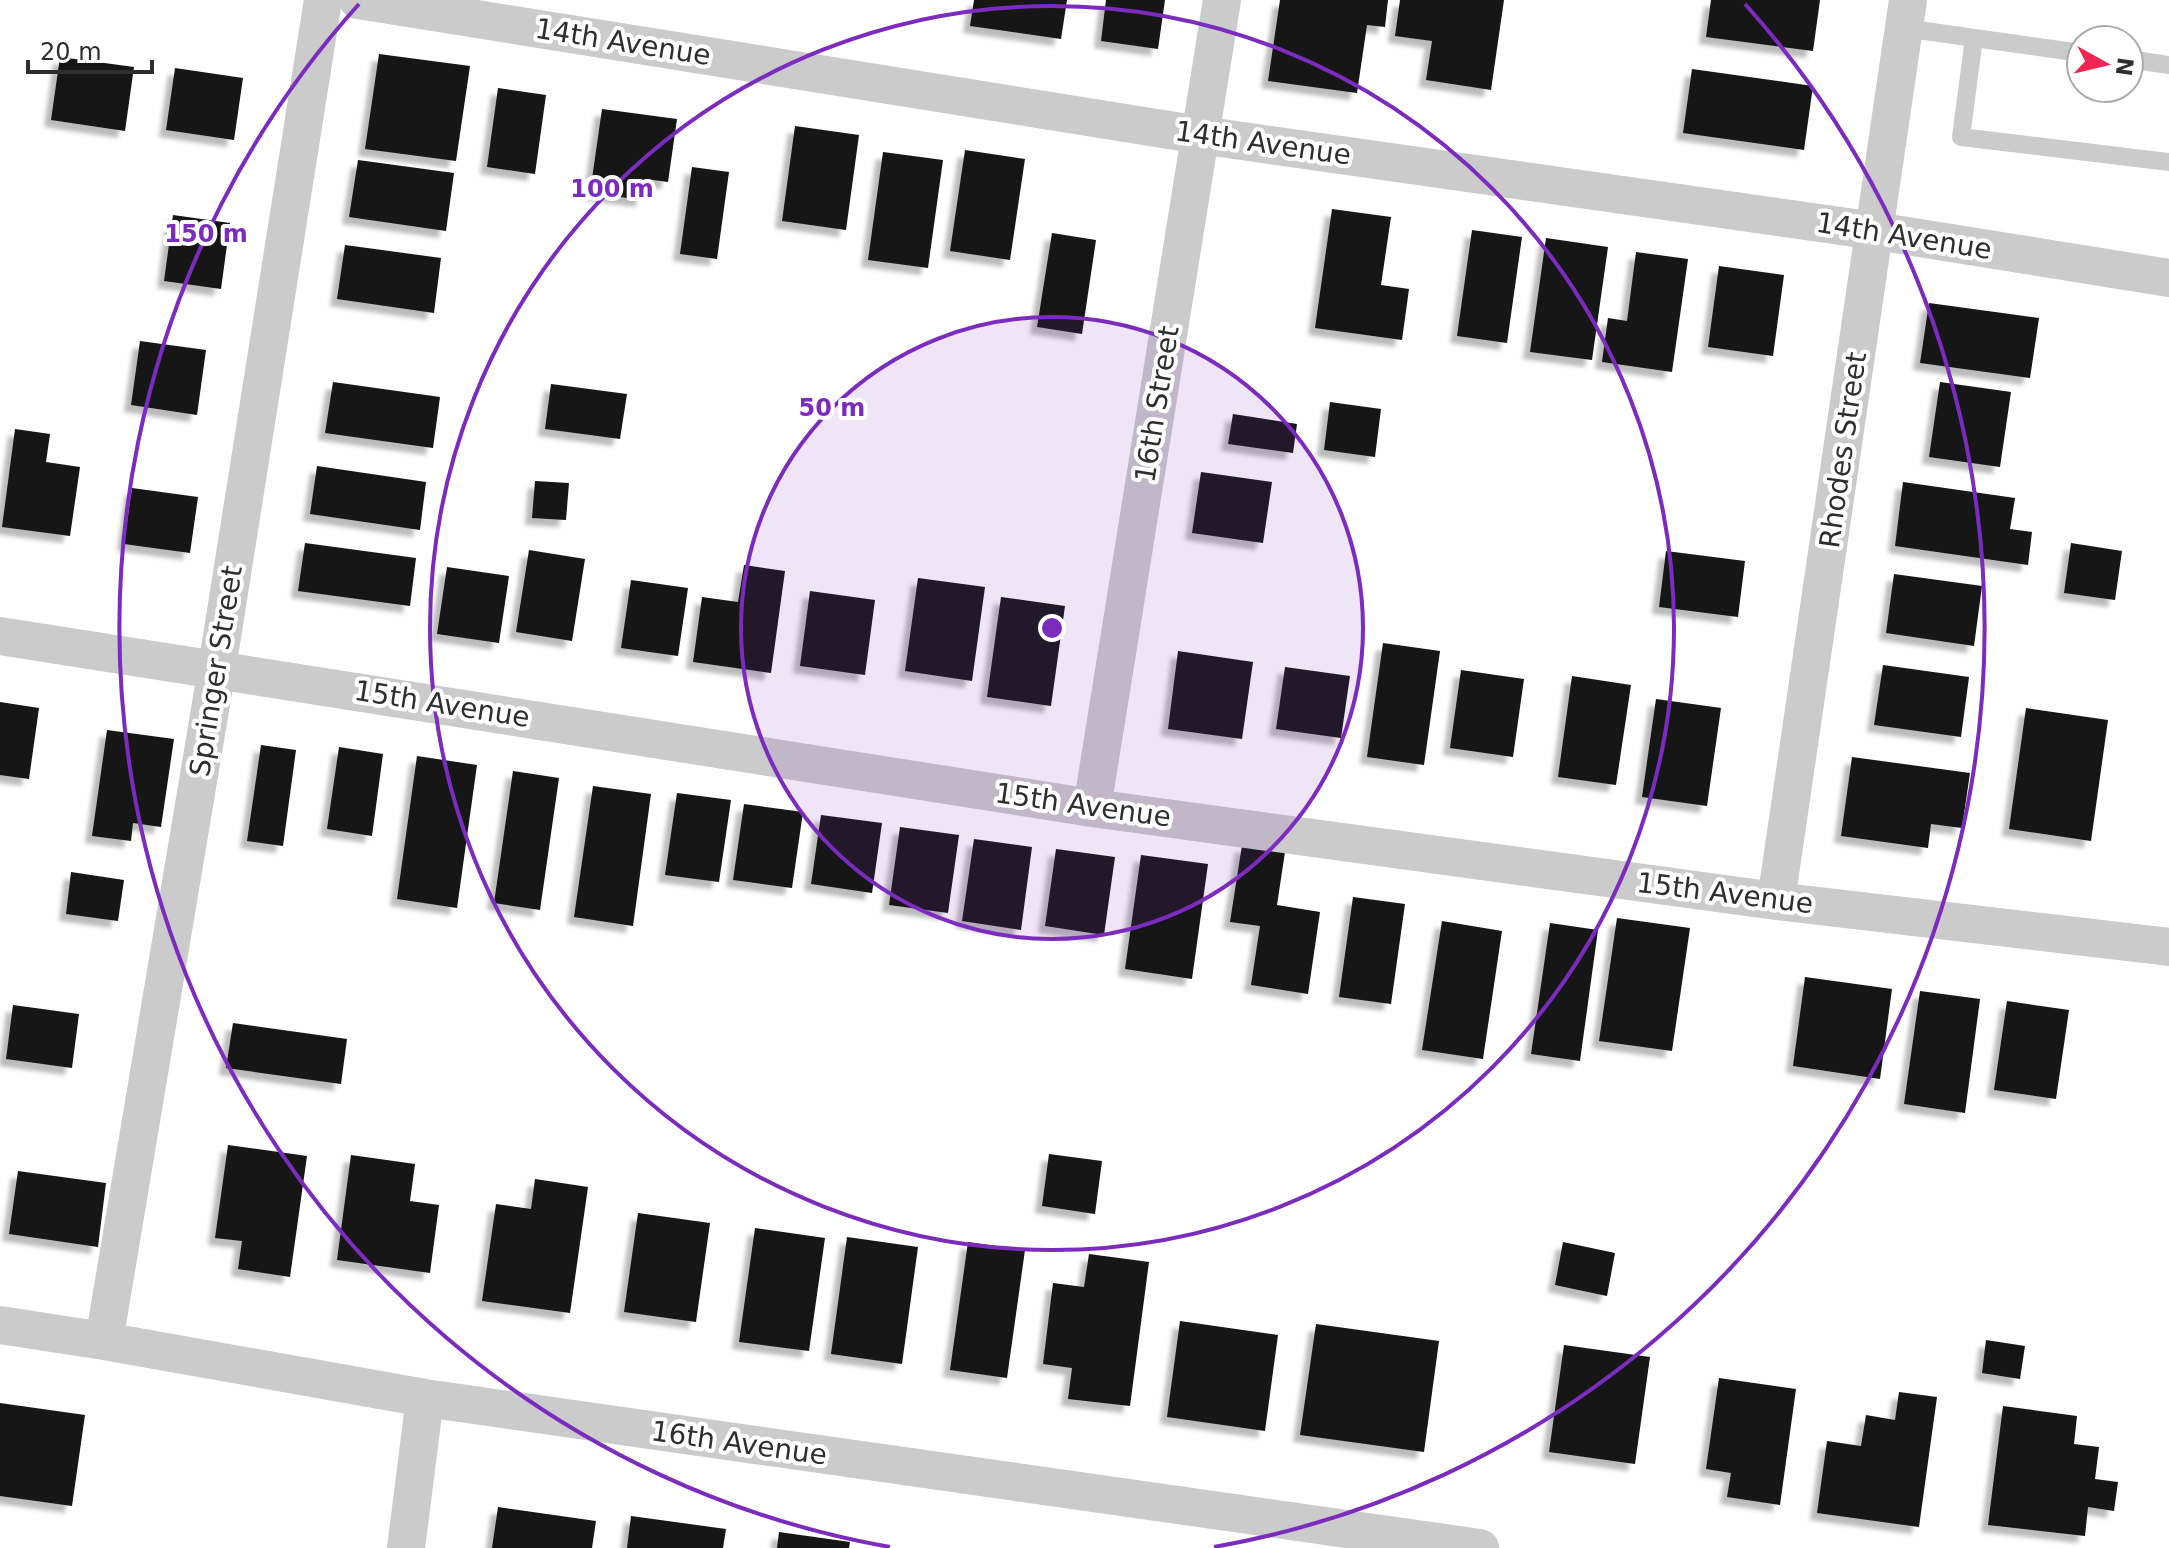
<svg xmlns="http://www.w3.org/2000/svg" width="2169" height="1548" font-family="'DejaVu Sans',sans-serif">
  <defs>
    <filter id="shadow"><feDropShadow dx="-7" dy="7" stdDeviation="2" flood-color="#0004"/></filter>
  </defs>
  <rect width="100%" height="100%" fill="#fff"/>
  <path fill="#151515" filter="url(#shadow)" d="M974,0H1067L1061,39L970,26Z
    M1106,0H1165L1158,49L1101,41Z
    M1280,0H1388L1385,27L1367,25L1357,93L1268,81Z
    M1400,0H1504L1491,90L1426,80L1432,41L1395,36Z
    M1711,0H1820L1813,51L1706,37Z
    M379,54L470,66L456,161L365,149Z
    M60,57L134,67L125,131L51,120Z
    M175,68L243,78L234,140L166,130Z
    M1692,69L1813,86L1804,150L1683,133Z
    M498,88L546,95L535,174L487,167Z
    M602,109L677,119L668,182L646,179L643,200L590,193Z
    M795,126L859,135L846,230L782,221Z
    M965,150L1025,159L1010,260L950,251Z
    M883,152L943,160L928,268L868,260Z
    M358,160L454,173L446,231L349,217Z
    M692,167L729,172L717,259L680,254Z
    M1332,209L1391,217L1381,285L1409,289L1402,340L1315,328Z
    M173,215L230,223L221,289L164,281Z
    M1472,230L1522,237L1507,343L1457,336Z
    M1052,233L1096,240L1082,334L1037,327Z
    M1546,238L1608,247L1592,360L1530,352Z
    M345,245L441,258L434,313L337,299Z
    M1636,252L1688,259L1672,372L1602,362L1608,318L1627,321Z
    M1719,266L1784,275L1773,356L1708,347Z
    M1929,303L2039,318L2030,378L1920,363Z
    M140,341L206,350L197,415L131,405Z
    M333,382L440,397L433,448L325,433Z
    M1940,382L2011,392L2000,467L1929,457Z
    M551,384L627,394L620,439L545,429Z
    M1330,402L1381,409L1375,457L1324,450Z
    M1233,414L1297,424L1293,453L1228,444Z
    M15,429L50,434L46,462L80,467L70,536L2,527Z
    M317,466L426,482L420,530L310,514Z
    M1201,472L1272,482L1263,543L1192,533Z
    M535,481L569,483L566,520L532,518Z
    M1903,482L2015,498L2010,529L2032,532L2028,565L1895,546Z
    M132,488L198,497L190,553L124,544Z
    M305,543L416,558L410,606L298,591Z
    M2071,543L2122,551L2115,600L2064,593Z
    M529,550L585,559L572,641L516,632Z
    M1666,551L1745,561L1738,617L1659,607Z
    M744,565L785,571L771,673L693,662L702,597L738,602Z
    M447,567L509,576L499,643L437,634Z
    M1894,574L1982,586L1974,646L1886,633Z
    M918,578L985,587L972,681L905,671Z
    M631,580L688,588L678,656L621,648Z
    M810,591L875,600L865,675L800,666Z
    M1001,597L1065,606L1051,706L987,697Z
    M1383,643L1440,651L1424,765L1367,757Z
    M1178,651L1253,662L1242,739L1168,729Z
    M1883,665L1969,677L1961,737L1874,725Z
    M1285,667L1350,676L1341,738L1276,729Z
    M1461,670L1524,679L1513,757L1450,748Z
    M1572,676L1631,685L1616,785L1558,777Z
    M1656,699L1721,708L1707,806L1642,797Z
    M0,702L39,708L29,779L0,775Z
    M2026,708L2108,720L2091,841L2009,829Z
    M107,730L174,739L161,827L133,823L131,841L92,836Z
    M261,745L296,750L283,846L247,841Z
    M339,747L383,754L372,836L327,829Z
    M417,756L477,765L457,908L397,899Z
    M1852,757L1970,773L1962,828L1931,824L1928,848L1841,836Z
    M513,771L559,778L540,910L494,903Z
    M593,786L651,794L633,926L574,917Z
    M677,793L731,800L719,882L665,875Z
    M744,804L803,812L792,888L733,880Z
    M821,815L882,823L872,893L811,884Z
    M900,827L959,835L948,913L889,905Z
    M974,839L1032,847L1021,930L962,921Z
    M1242,845L1285,852L1277,905L1320,912L1308,994L1251,985L1260,926L1230,922Z
    M1056,849L1115,857L1104,935L1045,926Z
    M1141,855L1208,864L1192,979L1125,969Z
    M71,872L124,880L118,921L66,914Z
    M1353,897L1405,904L1391,1004L1339,997Z
    M1617,918L1690,928L1672,1051L1599,1041Z
    M1442,921L1502,931L1483,1059L1422,1050Z
    M1550,923L1598,930L1580,1061L1531,1054Z
    M1805,977L1892,989L1880,1079L1793,1066Z
    M1920,991L1980,999L1965,1113L1904,1104Z
    M2007,1001L2069,1010L2056,1099L1994,1090Z
    M13,1005L79,1014L72,1068L6,1059Z
    M233,1023L347,1039L341,1084L226,1068Z
    M228,1145L307,1156L290,1277L238,1269L242,1241L215,1238Z
    M1049,1154L1102,1161L1095,1214L1042,1206Z
    M351,1155L415,1164L410,1201L439,1205L430,1273L337,1260Z
    M18,1171L106,1183L98,1247L9,1234Z
    M535,1179L588,1187L570,1313L482,1301L496,1204L531,1209Z
    M638,1213L710,1223L696,1322L624,1312Z
    M755,1228L825,1238L809,1351L739,1342Z
    M847,1237L918,1247L902,1364L831,1354Z
    M968,1242L1025,1250L1007,1378L950,1370Z
    M1563,1242L1615,1253L1607,1296L1555,1285Z
    M1089,1254L1149,1262L1130,1406L1068,1399L1072,1368L1043,1364L1053,1283L1084,1287Z
    M1180,1321L1278,1335L1265,1431L1167,1417Z
    M1316,1324L1439,1341L1424,1452L1300,1435Z
    M1986,1340L2025,1346L2020,1379L1982,1373Z
    M1564,1345L1650,1357L1635,1464L1549,1452Z
    M1719,1378L1796,1389L1780,1505L1727,1497L1731,1473L1706,1469Z
    M1899,1392L1937,1397L1919,1527L1817,1513L1827,1441L1861,1446L1866,1415L1895,1420Z
    M0,1403L85,1415L72,1506L0,1496Z
    M2003,1406L2077,1416L2074,1444L2099,1447L2095,1479L2118,1482L2114,1511L2088,1507L2085,1536L1988,1525Z
    M498,1507L596,1521L592,1548H492Z
    M631,1516L726,1529L723,1548H627Z
    M779,1532L850,1542L849,1548H777Z"/>
  <g fill="none" stroke-linecap="round" stroke-linejoin="round">
    <path stroke="#cbcbcb" stroke-width="18" d="M1904,28L2081,53
      M1974,38L1961,137L2169,162
      M2129,59L2169,65"/>
    <path stroke="#cbcbcb" stroke-width="38" d="M358,0L1200,135L1876,231L2169,278
      M0,636L1092,808L1776,901L2169,947
      M1092,808L1222,0
      M1776,901L1908,0
      M0,1325L104,1341L425,1398L1480,1548
      M104,1341L217,668L323,0
      M406,1548L425,1398"/>
  </g>
  <circle cx="1052" cy="628" r="311" fill="#7b2cbf" fill-opacity=".12"/>
  <g fill="none" stroke="#7b2cbf" stroke-width="4">
    <circle cx="1052" cy="628" r="311"/>
    <circle cx="1052" cy="628" r="622"/>
    <path d="M890 1547A933 933 0 0 1 359 4M1745 4A933 933 0 0 1 1214 1547"/>
  </g>
  <g text-anchor="middle" dominant-baseline="central" stroke-width="8" stroke-linejoin="round" paint-order="stroke">
    <g font-size="28" fill="#2e2e2e" stroke="#fff">
      <text transform="translate(623 42) rotate(9)">14th Avenue</text>
      <text transform="translate(1263 143) rotate(8)">14th Avenue</text>
      <text transform="translate(1904 236) rotate(9)">14th Avenue</text>
      <text transform="translate(1157 404) rotate(-81)">16th Street</text>
      <text transform="translate(1843 450) rotate(-82)">Rhodes Street</text>
      <text transform="translate(216 671) rotate(-81)">Springer Street</text>
      <text transform="translate(442 704) rotate(9)">15th Avenue</text>
      <text transform="translate(1083 805) rotate(8)">15th Avenue</text>
      <text transform="translate(1725 893) rotate(7)">15th Avenue</text>
      <text transform="translate(739 1443) rotate(8)">16th Avenue</text>
    </g>
  </g>
  <circle cx="1052" cy="628" r="12" fill="#7b2cbf" stroke="#fff" stroke-width="4"/>
  <g font-size="24" text-anchor="middle" font-weight="bold" fill="#7b2cbf" stroke="#fff" stroke-width="8" stroke-linejoin="round" paint-order="stroke">
    <text x="612" y="197">100 m</text>
    <text x="206" y="242">150 m</text>
    <text x="832" y="416">50 m</text>
  </g>
  <g transform="translate(2105 64) rotate(98)"><circle r="38" fill="#ffffff" stroke="#ababab" stroke-width="2"/>
  <path d="M0-6L14 30L0 20L-14 30Z" fill="#f22451"/>
  <text y="-12" font-size="22" font-weight="bold" text-anchor="middle" fill="#2e2e2e">N</text>
  </g>
  <path d="M28 60v12h124v-12" fill="none" stroke="#2e2e2e" stroke-width="4"/>
  <text x="40" y="60" font-size="24" fill="#2e2e2e" stroke="#ffffff" stroke-width="6" paint-order="stroke">20 m</text>
</svg>
